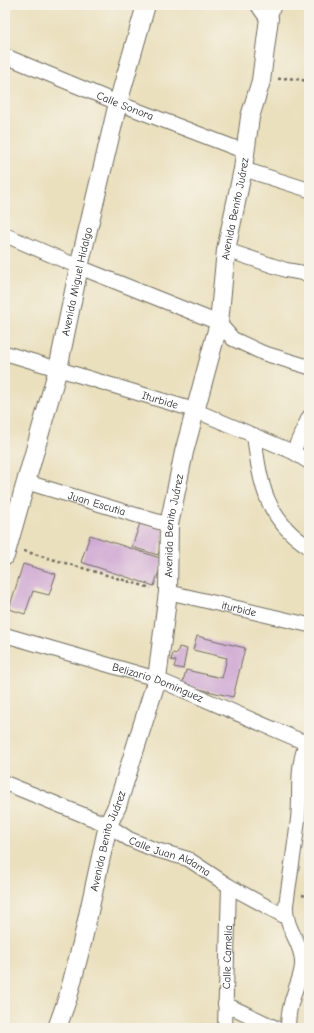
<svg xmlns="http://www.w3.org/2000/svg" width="314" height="1033" font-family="'Comic Neue',sans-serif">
  <rect width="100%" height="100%" fill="#f7f3e8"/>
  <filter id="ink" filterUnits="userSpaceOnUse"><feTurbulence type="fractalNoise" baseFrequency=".025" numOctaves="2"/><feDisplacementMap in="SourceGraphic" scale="8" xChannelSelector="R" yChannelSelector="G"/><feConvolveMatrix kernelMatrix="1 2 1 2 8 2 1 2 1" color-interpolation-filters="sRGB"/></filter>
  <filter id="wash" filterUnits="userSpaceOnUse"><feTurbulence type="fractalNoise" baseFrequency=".012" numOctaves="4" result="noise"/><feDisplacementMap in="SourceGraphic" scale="16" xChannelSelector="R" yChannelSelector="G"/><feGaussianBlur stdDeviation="0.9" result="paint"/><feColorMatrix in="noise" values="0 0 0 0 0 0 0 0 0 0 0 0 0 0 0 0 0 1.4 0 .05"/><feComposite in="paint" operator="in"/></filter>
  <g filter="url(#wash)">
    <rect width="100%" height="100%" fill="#eae0be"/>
    <g id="blocks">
      <path fill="#cfa9d4" d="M140,523L165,530L158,555L132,547Z
        M90,535L163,559L154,586L81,562Z
        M23,564L56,574L49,595L33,591L25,614L9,609Z
        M197,636L245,648L233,697L182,685L186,670L222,678L227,658L193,650Z
        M179,647L187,649L183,669L174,667L176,661L171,660L173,653L177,654Z"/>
    </g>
  </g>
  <g filter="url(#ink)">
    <use href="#blocks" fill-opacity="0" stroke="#6e6a5e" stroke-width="1"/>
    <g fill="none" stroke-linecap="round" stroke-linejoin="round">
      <g stroke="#6e6a5e" stroke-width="16">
        <g id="minor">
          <path d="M269,18L274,5"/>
          <path id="s1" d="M5,56L118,103L246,152"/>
          <path d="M243,169L309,190"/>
          <path d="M5,235L79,267L219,323L233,339L263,353L309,367"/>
          <path d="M226,250L286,270L309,274"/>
          <path id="s2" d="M5,353L194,410L293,452L309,462"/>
          <path d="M254,435C260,483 265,519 309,547"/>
          <path d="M293,452L309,417"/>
          <path id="s3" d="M26,482L169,525"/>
          <path id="s4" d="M168,592L309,625"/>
          <path id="s5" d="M5,635L157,679L306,743"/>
          <path id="s6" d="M5,783L108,825L129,839L153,849L188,859L229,886L286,917"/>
          <path d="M225,1004L276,1028"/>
          <path d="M5,1028H6"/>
          <path id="s7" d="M225,1028L229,886"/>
          <path d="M288,1028C288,1017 290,1005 294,994C297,983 303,973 302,961C301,940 285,930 286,905C290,876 295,847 298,819C301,790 295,765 309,737"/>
        </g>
      </g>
      <g stroke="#6e6a5e" stroke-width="20">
        <g id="tertiary">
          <path id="s8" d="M5,556L58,369L79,267L118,103L146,5"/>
          <path id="s9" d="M57,1028L68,997L82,943L108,825L117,806L157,679L168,592L169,525L184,452L219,323L226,250L243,169L250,117L261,81L269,18L260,5"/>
        </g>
      </g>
      <path stroke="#6e6a5e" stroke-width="2.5" stroke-dasharray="3 3" stroke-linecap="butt" d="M278,79L288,78L309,81
        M24,551L151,588
        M302,895L309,897"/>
      <use href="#minor" stroke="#fff" stroke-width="14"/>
      <use href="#tertiary" stroke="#fff" stroke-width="18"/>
    </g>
  </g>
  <g text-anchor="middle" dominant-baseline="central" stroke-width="3" stroke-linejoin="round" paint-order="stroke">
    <g font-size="11" fill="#2b2b2b" stroke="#f7f3e8">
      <text stroke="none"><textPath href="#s1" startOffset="130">Calle Sonora</textPath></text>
      <text stroke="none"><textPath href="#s9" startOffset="842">Avenida Benito Juárez</textPath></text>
      <text stroke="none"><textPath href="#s8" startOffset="284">Avenida Miguel Hidalgo</textPath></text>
      <text stroke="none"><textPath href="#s2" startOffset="162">Iturbide</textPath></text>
      <text stroke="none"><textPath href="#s3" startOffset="74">Juan Escutia</textPath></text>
      <text stroke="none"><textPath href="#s9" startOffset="518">Avenida Benito Juárez</textPath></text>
      <text stroke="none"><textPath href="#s4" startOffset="73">iturbide</textPath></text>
      <text stroke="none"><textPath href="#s5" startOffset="160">Belizario Dominguez</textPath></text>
      <text stroke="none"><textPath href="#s9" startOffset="194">Avenida Benito Juárez</textPath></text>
      <text stroke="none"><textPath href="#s6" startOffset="181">Calle Juan Aldama</textPath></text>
      <text stroke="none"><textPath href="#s7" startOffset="71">Calle Camelia</textPath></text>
    </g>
  </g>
  <rect width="314" height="1033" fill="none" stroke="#f7f3e8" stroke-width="20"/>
</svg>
